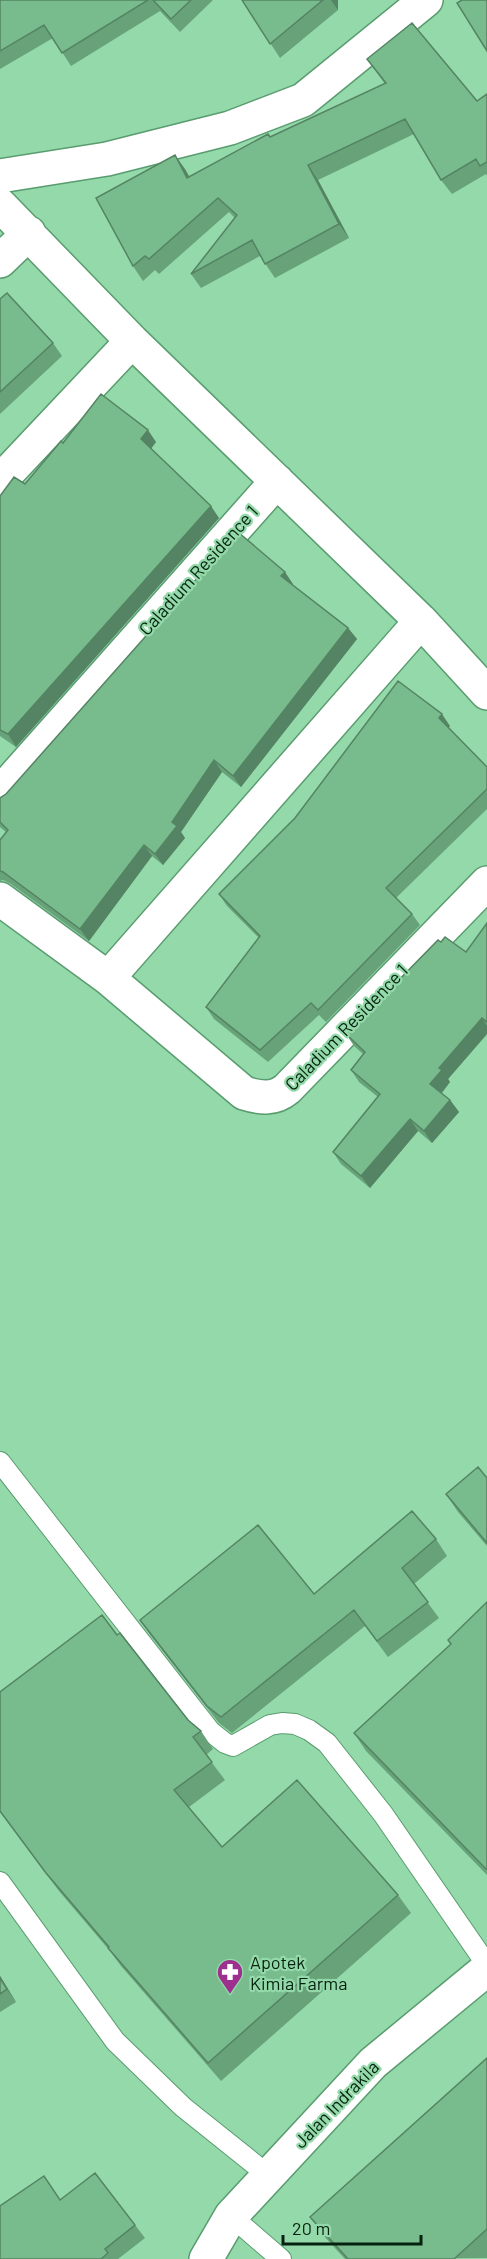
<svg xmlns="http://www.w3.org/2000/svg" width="487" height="2259" font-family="Barlow,sans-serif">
  <rect width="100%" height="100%" fill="#94d9a9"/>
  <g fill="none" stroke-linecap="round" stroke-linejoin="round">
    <g stroke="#599c6f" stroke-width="22">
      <path id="service" d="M0,1462L210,1731L225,1743L233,1746L270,1725L282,1723L295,1724L309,1730L327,1743L383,1814L487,1965
        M0,1882L115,2041L183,2107L268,2175
        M231,2216L281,2259"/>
    </g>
    <g stroke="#599c6f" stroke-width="36">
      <path id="minor" d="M0,176L107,159L230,128L303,100L426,0
        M0,205L132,341L421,621L487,693
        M0,261L29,233
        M0,481L132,341
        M0,793L277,481
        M0,899L108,978L244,1093C260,1098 274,1100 287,1089L487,883
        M108,978L421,621"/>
    </g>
    <g stroke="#599c6f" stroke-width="36">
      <path id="tertiary" d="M206,2259L231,2216L373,2063L487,1969"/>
    </g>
    <use href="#service" stroke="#fff" stroke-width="20"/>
    <use href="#minor" stroke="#fff" stroke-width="33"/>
    <use href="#tertiary" stroke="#fff" stroke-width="33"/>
  </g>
  <path fill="#67a279" d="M0,0H213L180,32L160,11L71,66L53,38L0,69Z
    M242,0H338V10L280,58Z
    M367,59L477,101L487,94V176L486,174L452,194L441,180L414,134L318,180L349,238L275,278L260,256L201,288L191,274L235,218L229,212L159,274L155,270L143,281L133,266L175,155L189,177L385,84Z
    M0,299L53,343L62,356L0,414Z
    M156,442L151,449L219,518L16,747L0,736V496L25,484L63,443Z
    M292,584L348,628L357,639L241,787L222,772L181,832L185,838L163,865L152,856L89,941L11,884L3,880L0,881V840L6,832L0,827V798L293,584Z
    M450,726L448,728L487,767V809L396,898L412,914L420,925L326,1022L319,1015L268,1062L214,1019L206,1007L259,938L227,906L219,894Z
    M487,923V1034L448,1079L450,1082L442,1093L450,1100L459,1112L432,1143L418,1131L370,1188L341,1164L333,1152L378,1097L359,1082L351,1070L363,1054L354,1046L346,1034L441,942L466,952Z
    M487,1478V1546L458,1512L446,1494Z
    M436,1539L447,1556L414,1584L439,1618L388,1657L365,1626L232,1733L219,1723L151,1636L140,1620L314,1594Z
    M487,1602V1875L366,1751L354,1733L451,1645Z
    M117,1635L188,1720L201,1731L213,1749L206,1755L225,1780L189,1807L222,1847L398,1895L411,1913L221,2081L121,1966L110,1951L59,1891L0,1812V1692Z
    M0,1976L16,2002L0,2012Z
    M487,2058V2258L345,2259L323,2235L310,2217Z
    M61,2200L135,2225L145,2238L118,2259H0Z"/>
  <path fill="#548463" d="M331,0H338V10Z
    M175,155L185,169L198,192L187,178Z
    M308,165L318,180L349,238L339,224Z
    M148,430L156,442L149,451L141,439Z
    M211,506L219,518L16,747L8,734Z
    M285,572L293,584L289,587L281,576Z
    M348,628L357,639L241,787L233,776Z
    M442,714L450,726L447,730L439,718Z
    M214,760L222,772L181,832L185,838L163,865L155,854L172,822Z
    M144,845L152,856L89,941L80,929Z
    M482,1018L487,1026V1034L448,1079L450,1082L439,1096L430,1084L439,1068Z
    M450,1100L459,1112L432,1143L424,1131Z
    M410,1119L418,1131L370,1188L361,1176Z
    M0,1976L16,2002L7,1989L0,1978Z"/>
  <path fill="#78bc8d" stroke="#548463" stroke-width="1.5" d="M0,0H148L62,53L44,25L0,51Z
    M153,0H191L171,19Z
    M242,0H323L270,44Z
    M462,0H487V51L457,3Z
    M412,23L477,101L487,94V162L480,166L476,159L441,180L405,119L308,165L339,224L265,264L252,240L191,274L237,215L218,198L149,259L145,256L133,266L96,198L175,155L187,178L268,134L270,137L386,83L367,59Z
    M7,293L53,343L0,392V299Z
    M101,394L148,430L141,439L211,506L8,734L0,730V496L14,477L25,484L61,441L63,443Z
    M238,532L285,572L281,576L348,628L233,776L214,760L172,822L177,826L155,854L144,845L80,929L3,872L0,871V840L8,830L0,822V798L6,794Z
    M398,681L442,714L439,718L487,767V789L386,888L412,914L318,1010L311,1003L260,1050L206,1007L260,936L219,894L295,818Z
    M487,923V1022L482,1018L439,1068L442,1070L430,1084L450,1100L424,1131L410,1119L361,1176L333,1152L380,1094L351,1070L365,1052L346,1034L438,940L441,942L445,937L466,952Z
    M478,1467L487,1478V1543L446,1494Z
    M412,1511L436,1539L402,1568L428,1602L377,1641L354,1610L221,1717L207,1706L140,1620L258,1525L314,1594Z
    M487,1602V1868L486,1869L354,1733L451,1644L448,1640Z
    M102,1615L117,1635L120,1633L188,1720L201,1731L193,1737L212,1762L174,1790L222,1847L297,1780L398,1895L208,2063L108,1948L109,1947L46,1873L0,1811V1692Z
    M0,1978L7,1989L0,1994Z
    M487,2058V2229L454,2259H348L310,2217Z
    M95,2173L135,2225L105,2249L108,2253L101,2259H0V2206L44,2176L60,2200Z"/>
  <defs>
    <g id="pharmacy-pin" transform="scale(1.35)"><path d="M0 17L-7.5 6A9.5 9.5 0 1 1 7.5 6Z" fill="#9d2f8f" stroke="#94d9a9"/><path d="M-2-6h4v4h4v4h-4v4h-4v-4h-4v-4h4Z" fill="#fff"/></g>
  </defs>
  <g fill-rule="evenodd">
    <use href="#pharmacy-pin" x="230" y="1972"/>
  </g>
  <g text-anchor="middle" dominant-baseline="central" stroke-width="4.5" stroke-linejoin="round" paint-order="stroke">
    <g font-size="18" fill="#052210" stroke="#94d9a9">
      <text transform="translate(198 570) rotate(-48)">Caladium Residence 1</text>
      <text transform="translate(346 1027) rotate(-46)">Caladium Residence 1</text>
      <text transform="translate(336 2104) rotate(-46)">Jalan Indrakila</text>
    </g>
    <g font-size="18" fill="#052210" stroke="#94d9a9" text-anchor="start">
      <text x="250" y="1962">Apotek<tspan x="250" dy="21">Kimia Farma</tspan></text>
    </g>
  </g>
  <path d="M283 2235v9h138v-9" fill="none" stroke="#052210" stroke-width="3"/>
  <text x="292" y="2235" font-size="18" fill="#052210" stroke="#94d9a9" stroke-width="4.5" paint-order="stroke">20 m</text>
</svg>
